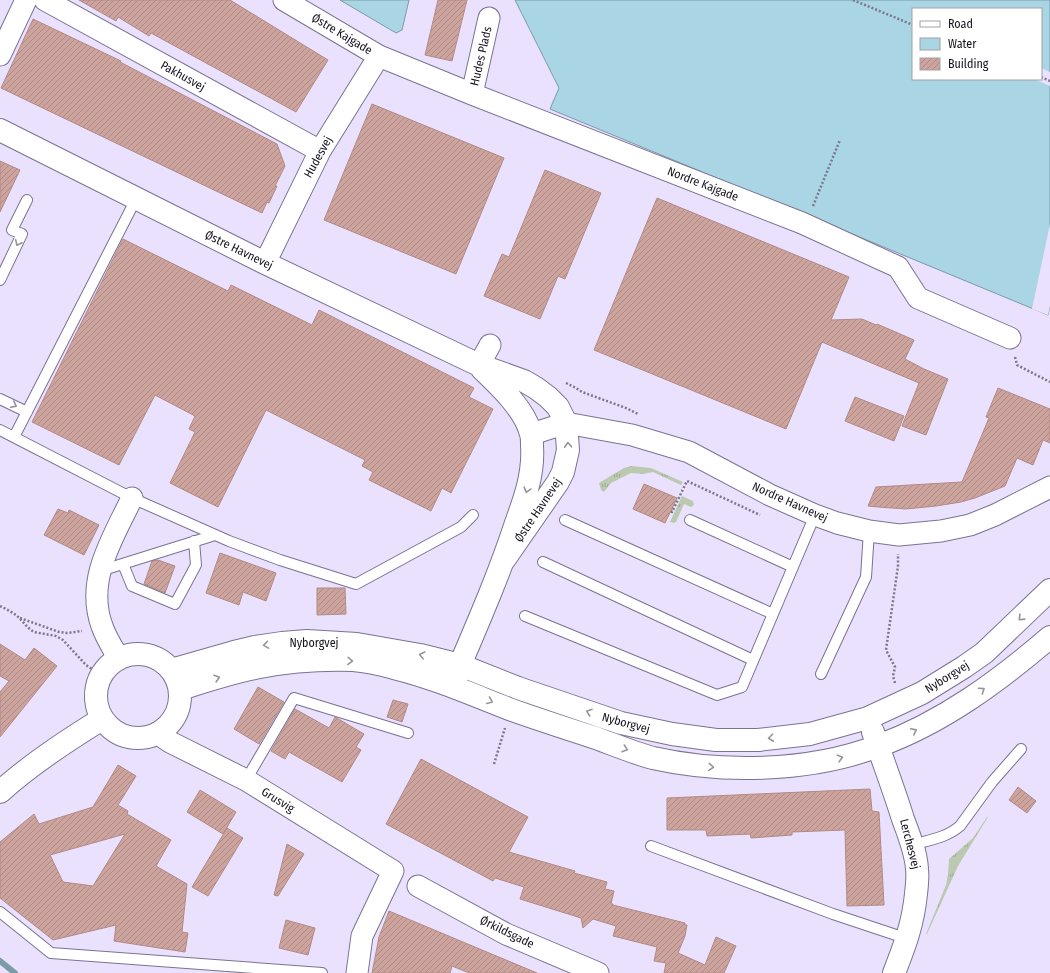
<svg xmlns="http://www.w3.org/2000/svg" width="1050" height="973" font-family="'Fira Sans Condensed',sans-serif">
  <defs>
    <pattern id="grass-tufts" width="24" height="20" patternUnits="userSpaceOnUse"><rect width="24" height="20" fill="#bbc9b0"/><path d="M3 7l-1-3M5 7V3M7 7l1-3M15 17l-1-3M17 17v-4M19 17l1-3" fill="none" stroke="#a0ac97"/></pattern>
    <pattern id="building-hatch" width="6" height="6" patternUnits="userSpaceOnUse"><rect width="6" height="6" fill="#cda39e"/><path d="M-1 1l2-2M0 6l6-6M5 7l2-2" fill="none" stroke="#af8b88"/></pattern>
  </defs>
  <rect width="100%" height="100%" fill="#eae1fe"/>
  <path fill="url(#grass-tufts)" d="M631,466L651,468L683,482L681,485L653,472L643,474L631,473L611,483L604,492L601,490L599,483L624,468Z
    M682,496L693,501L694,505L691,507L684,504L676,522L674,523L670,522Z
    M987,817H988L958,866L927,934H926L946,885L948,874L949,859L973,838Z"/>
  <path fill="#a9d5e4" stroke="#7d9aa8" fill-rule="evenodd" d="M340,0H409L402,30L396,33Z
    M515,0H1050V306L1048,315L550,109L559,88ZM913,9H1041V79H913Z"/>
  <path fill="#eae1fe" d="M1041,68L1050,72V86L1034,79H1041Z
    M1050,224V306L1048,315L1032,309Z"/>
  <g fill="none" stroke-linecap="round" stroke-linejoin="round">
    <path stroke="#7d9aa8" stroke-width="6" d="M0,961L15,973"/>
  </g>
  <path fill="url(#building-hatch)" stroke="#b28a85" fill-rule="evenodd" d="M79,0H230L328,60L296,112L151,33L149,36L118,17L116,21Z
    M438,0H467L452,61L425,55Z
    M33,19L121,61L120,62L277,144L285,166L275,186H277L269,203L267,202L262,213L1,88Z
    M372,104L504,158L456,274L324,220Z
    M0,161L20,170L0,212Z
    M545,170L601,193L565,279L558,276L540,319L484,296L502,254L509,257Z
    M657,198L849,277L831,320L862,319L876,325L877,324L914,340L905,359L924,369L948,379L926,435L902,426L919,383L822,342L786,429L594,350Z
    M123,239L228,291L231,285L312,325L319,310L474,388L469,397L493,409L451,493L442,488L431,511L369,480L373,472L362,466L365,460L266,410L218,507L170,483L195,432L189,429L195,416L155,395L119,465L32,422Z
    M998,388L1050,409V443L1043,440L1033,465L1017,458L1005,486L975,498L961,502L936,506L906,509L878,507L868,506L876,487L962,482L989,418L986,417Z
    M855,397L904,416L894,441L845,421Z
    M644,484L677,498L665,523L633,509Z
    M58,509L68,513L69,510L99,525L84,555L44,535Z
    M220,553L276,573L266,601L243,592L239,605L206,593Z
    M158,560L175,566L165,593L144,584L152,561Z
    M317,588H345L346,614L317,615Z
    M0,644L25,660L34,648L57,666L0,737V692L9,681L0,676Z
    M258,687L284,702L259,744L234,729Z
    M393,700L408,704L402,722L387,717Z
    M295,709L329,728L335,717L364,734L356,747L361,750L342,782L289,752L285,759L271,751Z
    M421,759L528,817L509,852L575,871L574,873L607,882L605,889L614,891L611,904H613V905L685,923V925H687L685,936L678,953L705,965L716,937L736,946L724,973H664L666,963L654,961L657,947L613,936L616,926L593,919L583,928L581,918L520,899L524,887L495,878L493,881L386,824Z
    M118,765L136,776L118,805L128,811L127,814L171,840L156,866L187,884L182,932L188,933L185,952L114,941L116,925L53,940L0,898V842L34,814L39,824L93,807ZM125,834L93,886L63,882L50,855Z
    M1018,787L1036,801L1027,813L1009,800Z
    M870,789L872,811L879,812L884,905L847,906L845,830L792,832V835L751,838L750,834L707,836L706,830H667V798Z
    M200,790L236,812L223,834L187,812Z
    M227,828L243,838L208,896L192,887Z
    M287,844L304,854L278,896L274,895Z
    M389,911L537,973H469L452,966L450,973H372L379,937Z
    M286,920L315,928L308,955L279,948Z"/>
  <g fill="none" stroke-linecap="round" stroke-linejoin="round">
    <g stroke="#7c7291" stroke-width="12">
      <path id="service" d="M0,280L22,234L12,230L27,200
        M0,399L27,412
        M0,430L132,498L229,541L280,560L356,584L461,527L473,515
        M14,437L136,199
        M565,520L773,614
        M690,520L793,567
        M543,562L753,660
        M123,564L132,586L175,604L196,565L194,541
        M100,571L215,535
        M525,616L717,695L742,687L815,515
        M821,674L866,577L869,531
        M246,780L294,698L408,733
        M912,845C929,840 946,838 960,826L992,782L1021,749
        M651,846L833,914L908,939
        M0,912L51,953L322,973"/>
    </g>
    <g stroke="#7c7291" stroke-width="23">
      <path id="minor" d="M45,0L320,151
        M284,0L379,56L472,94L802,223L898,267L918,298L1010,338
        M0,55L26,0
        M472,94L489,18
        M265,263L320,151L379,56
        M479,365L490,345
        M532,434L566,423L632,435L689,452L770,495L815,515L837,523L869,531L899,535L941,531L970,525L995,515L1050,487
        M119,659C113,648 106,638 102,626C85,580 113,538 132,498
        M161,732L164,738L170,742L246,780L393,871L362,936L357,973
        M418,886L506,934L598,973"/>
    </g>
    <g stroke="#7c7291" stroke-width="24">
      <path id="tertiary" d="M0,130L265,263L479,365L524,381L536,388L548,397L558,407L566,423L568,450L563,472L558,482L504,560
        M96 696a42 42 0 1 1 84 0a42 42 0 1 1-84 0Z
        M171,670L234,652L255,647L282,643L307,641L357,644L420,655L460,665L518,688L621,723L672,734L716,740H758L810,734L828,729L868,718L922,693L964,667L984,653L1050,590
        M456,679L460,665C480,618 500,572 516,523C525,498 534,473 532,446C532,442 532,437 531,434C525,410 500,386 482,369
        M180,689C206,681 233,672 260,667C290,661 322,659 353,660C367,661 380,664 394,668C435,678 473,695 512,710C540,720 568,729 596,738C615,745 634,753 653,758C684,765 715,768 746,768C791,768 836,762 878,746C942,723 999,681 1050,637
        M873,732C883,761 894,790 903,819C909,835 916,852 917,869C918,877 917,885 916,894C913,924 905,945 894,973
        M0,792C31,764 66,741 102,719"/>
    </g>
    <path stroke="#7c768a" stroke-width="2.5" stroke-dasharray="2 2" stroke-linecap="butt" d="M853,0L913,25
      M1041,77L1050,81
      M813,206L840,140
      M1015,357L1017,365L1050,382
      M566,383L576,388L582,392L626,408L638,414
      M671,511L672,512L687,481L760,515
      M0,606C6,609 12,612 17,616C23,621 27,628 34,632L56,636L63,640L86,665L101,675
      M20,618L59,632L67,633L82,631
      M895,683L893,676L895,667L886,650L898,566V554
      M494,764L505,728"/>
    <use href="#service" stroke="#fff" stroke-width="10"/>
    <use href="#minor" stroke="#fff" stroke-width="21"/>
    <use href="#tertiary" stroke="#fff" stroke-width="22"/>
  </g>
  <defs><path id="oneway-chevron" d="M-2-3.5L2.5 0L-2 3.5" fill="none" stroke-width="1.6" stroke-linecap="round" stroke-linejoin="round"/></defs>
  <g stroke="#969499">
    <use href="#oneway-chevron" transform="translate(18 243) rotate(115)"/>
    <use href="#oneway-chevron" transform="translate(14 405) rotate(26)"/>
    <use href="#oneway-chevron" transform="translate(568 445) rotate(-93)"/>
    <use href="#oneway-chevron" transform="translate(527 490) rotate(105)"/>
    <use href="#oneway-chevron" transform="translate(1021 618) rotate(136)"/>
    <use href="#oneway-chevron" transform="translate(266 645) rotate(171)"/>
    <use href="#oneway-chevron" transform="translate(422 655) rotate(-167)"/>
    <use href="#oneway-chevron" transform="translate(350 661) rotate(2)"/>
    <use href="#oneway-chevron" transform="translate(217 678) rotate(-16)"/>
    <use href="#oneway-chevron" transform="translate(982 690) rotate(-34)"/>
    <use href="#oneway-chevron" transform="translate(490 701) rotate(22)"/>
    <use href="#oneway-chevron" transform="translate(589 712) rotate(-161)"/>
    <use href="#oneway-chevron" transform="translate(914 731) rotate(-27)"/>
    <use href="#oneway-chevron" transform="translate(771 738) rotate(173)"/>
    <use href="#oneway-chevron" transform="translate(625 749) rotate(19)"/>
    <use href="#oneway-chevron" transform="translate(840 758) rotate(-15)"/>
    <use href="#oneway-chevron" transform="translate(711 767) rotate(5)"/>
  </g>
  <g text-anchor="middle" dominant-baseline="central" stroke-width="3" stroke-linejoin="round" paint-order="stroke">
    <g font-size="12" fill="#15111d" stroke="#fff">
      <text transform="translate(342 34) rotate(31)">Østre Kajgade</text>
      <text transform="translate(481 56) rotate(-77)">Hudes Plads</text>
      <text transform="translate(183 76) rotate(29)">Pakhusvej</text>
      <text transform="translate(318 157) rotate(-61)">Hudesvej</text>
      <text transform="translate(703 184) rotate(21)">Nordre Kajgade</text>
      <text transform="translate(239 250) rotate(26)">Østre Havnevej</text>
      <text transform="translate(790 502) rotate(24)">Nordre Havnevej</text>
      <text transform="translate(538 510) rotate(-56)">Østre Havnevej</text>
      <text x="314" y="643">Nyborgvej</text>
      <text transform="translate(947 677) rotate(-32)">Nyborgvej</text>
      <text transform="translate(626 723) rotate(15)">Nyborgvej</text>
      <text transform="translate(278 800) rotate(32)">Grusvig</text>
      <text transform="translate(910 844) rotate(76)">Lerchesvej</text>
      <text transform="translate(507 932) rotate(26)">Ørkildsgade</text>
    </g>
  </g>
  <rect x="912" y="8" width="130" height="72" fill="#ffffff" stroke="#a1a0a5"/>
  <rect x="920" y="21" width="20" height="6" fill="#ffffff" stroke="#a1a0a5"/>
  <text x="948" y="28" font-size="12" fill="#15111d">Road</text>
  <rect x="920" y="38" width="20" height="12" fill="#a9d5e4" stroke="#a1a0a5"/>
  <text x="948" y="48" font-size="12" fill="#15111d">Water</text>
  <rect x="920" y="58" width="20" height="12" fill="url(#building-hatch)" stroke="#a1a0a5"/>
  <text x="948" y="68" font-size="12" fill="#15111d">Building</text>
</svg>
